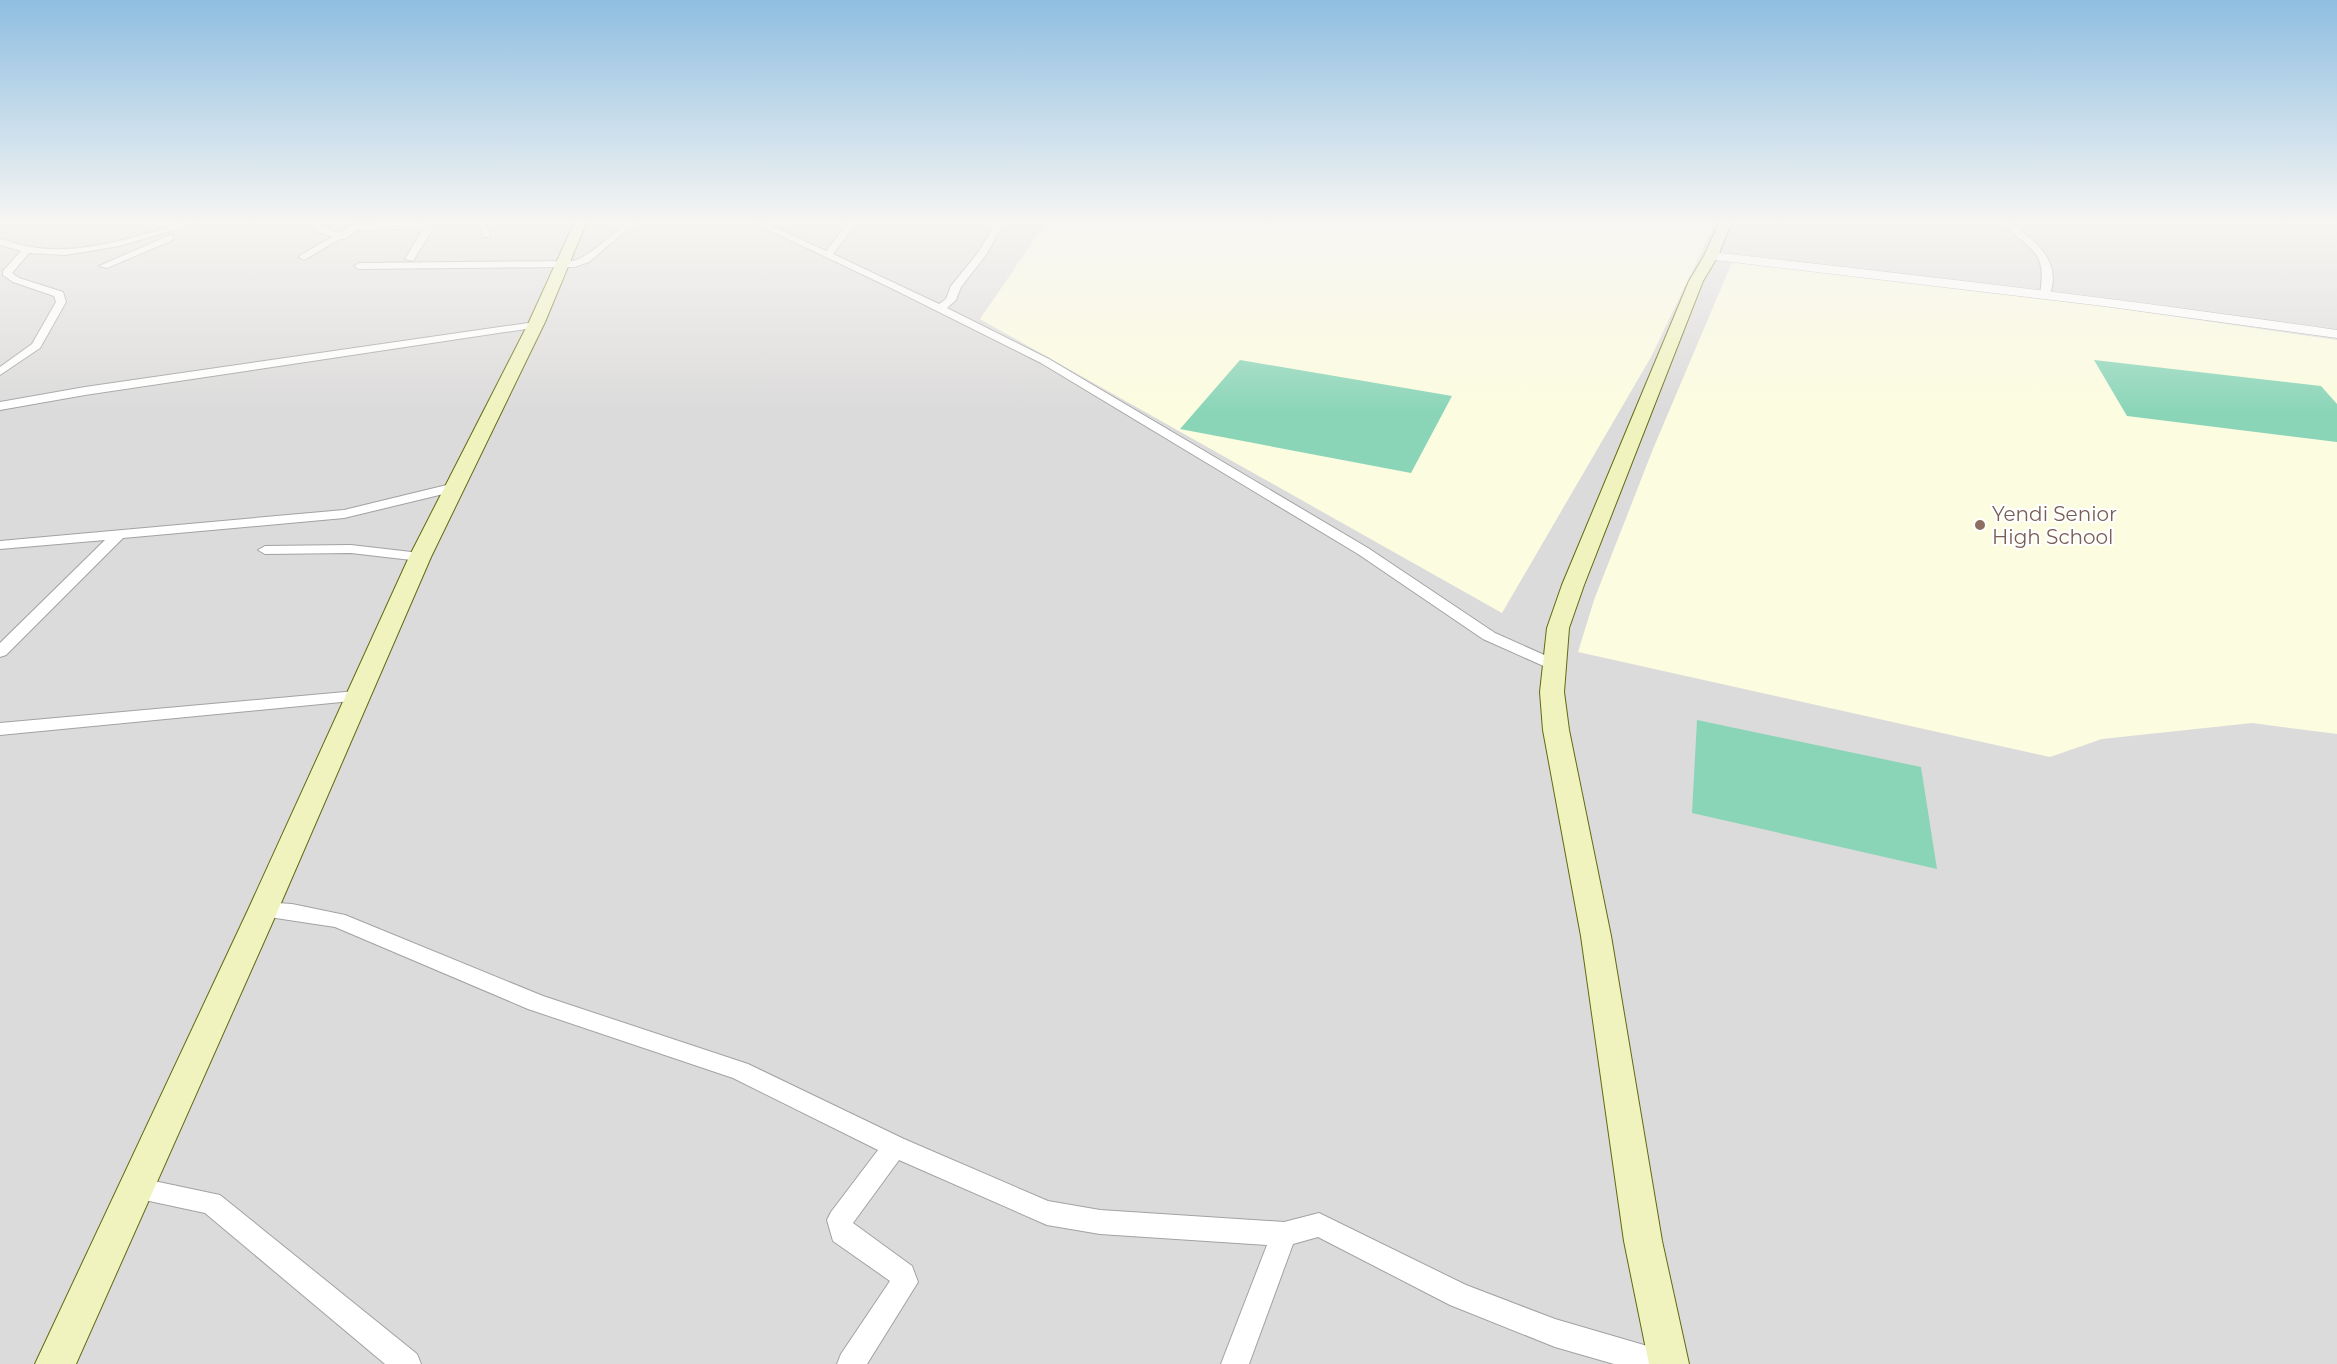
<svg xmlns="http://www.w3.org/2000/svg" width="2337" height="1364" font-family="Montserrat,sans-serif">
  <rect width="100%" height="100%" fill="#eeebe5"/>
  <path fill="#dcdbdb" d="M0,221H2337V1364H0Z"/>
  <path fill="#fcfce0" d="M1047,221H1716L1651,357L1502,613L980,319Z
    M1733,260L1969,287L2337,340V734L2252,723L2102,739L2050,757L1578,652L1594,600L1653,449Z"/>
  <path fill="#8ad5b8" d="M1240,360L1452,396L1411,473L1180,429Z
    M2094,360L2321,386L2337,404V442L2127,416Z
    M1697,720L1921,767L1937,869L1692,813Z"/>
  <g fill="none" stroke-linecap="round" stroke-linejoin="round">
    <g stroke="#a2a2a2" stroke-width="2">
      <path id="minor" d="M190,221H204L119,246L65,255L29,253L12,273L19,278L63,292L66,302L40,348L0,375V367L32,344L56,302L54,296L13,282L3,275V271L21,251L0,245V239C11,241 21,246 31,247C84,256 140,235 190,221Z
        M280,221H320L321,226L339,233L359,221H369L366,224L412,222L434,227L413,261L405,259L423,229L357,230L345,239H340L304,260L299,257L301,255L332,237L314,230L312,225L284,224Z
        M478,221H486L490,237H484Z
        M632,221H643L623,233L589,262L574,267L359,269L354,266L359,263L573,261C595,254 611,232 632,221Z
        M750,221H761L826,251L850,221H858L833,254L939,304L946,299L951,286L977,254L997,221H1005L986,255L961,287L956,300L947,308L1049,359L1368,548L1495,633L1560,662L1562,665L1554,670L1548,668L1483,639L1358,554L1041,363L891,288Z
        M2001,221C2012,221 2016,226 2025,234C2046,250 2060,270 2049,296L2040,294C2048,246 2027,251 2001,221Z
        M170,235L173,236V240L107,268L99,266Z
        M535,322L539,323V327L85,395L0,410V402L85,387Z
        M455,483L460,484L462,487L460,490L344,518L123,538L6,655L0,657V643L105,540L0,549V541L344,510Z
        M351,545L420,553L427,557L420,561L351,553L265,554L258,550L265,546Z
        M356,691L362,692L364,696L362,700L0,735V723Z
        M263,902L292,904L345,915L543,996L748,1064L904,1139L1048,1201L1100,1210L1284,1222L1319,1213L1466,1285L1555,1319L1661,1350L1671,1354L1675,1364H1614L1555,1347L1450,1305L1318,1237L1293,1244L1249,1364H1221L1267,1245L1100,1234L1047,1225L899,1160L853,1223L912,1266L918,1282L867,1364H837L841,1354L890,1281L833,1241L827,1220L831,1212L878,1150L733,1078L528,1009L335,927L256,915L253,910L256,905Z
        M135,1177L220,1195L417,1354L421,1364H385L205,1213L126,1196L123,1188L126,1180Z"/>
    </g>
    <g stroke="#a2a2a2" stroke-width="1">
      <path id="tertiary" d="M1711,252C1920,275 2129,300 2337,330V338L2103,306L1707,259V253Z"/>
    </g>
    <g stroke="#616a0f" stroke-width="2">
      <path id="secondary" d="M575,221H587L545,322L431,557L278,910L76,1364H35L248,910L409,557L529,322Z
        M1720,221H1732L1718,256L1703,281L1584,585L1569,628L1564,692L1569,730L1611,936L1662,1241L1689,1364H1649L1624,1241L1581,936L1543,730L1540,692L1547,628L1562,585L1689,281L1704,256Z"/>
    </g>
    <use href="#minor" fill="#fff" fill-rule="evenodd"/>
    <use href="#tertiary" fill="#fff" fill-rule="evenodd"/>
    <use href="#secondary" fill="#f0f3be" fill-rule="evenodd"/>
  </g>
  <linearGradient id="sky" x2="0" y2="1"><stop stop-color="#8fbee1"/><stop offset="0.54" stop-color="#f7f6f3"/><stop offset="1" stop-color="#f7f6f3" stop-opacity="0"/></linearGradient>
  <rect width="2337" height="412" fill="url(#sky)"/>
  <circle fill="#8d6e63" stroke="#fff" stroke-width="2" cx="1980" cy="525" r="6"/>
  <g text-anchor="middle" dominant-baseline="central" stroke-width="4.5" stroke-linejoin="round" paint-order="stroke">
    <g font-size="20" fill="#785e54" stroke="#fff" text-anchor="start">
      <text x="1992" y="514">Yendi Senior<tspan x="1992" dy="23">High School</tspan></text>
    </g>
  </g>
</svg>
